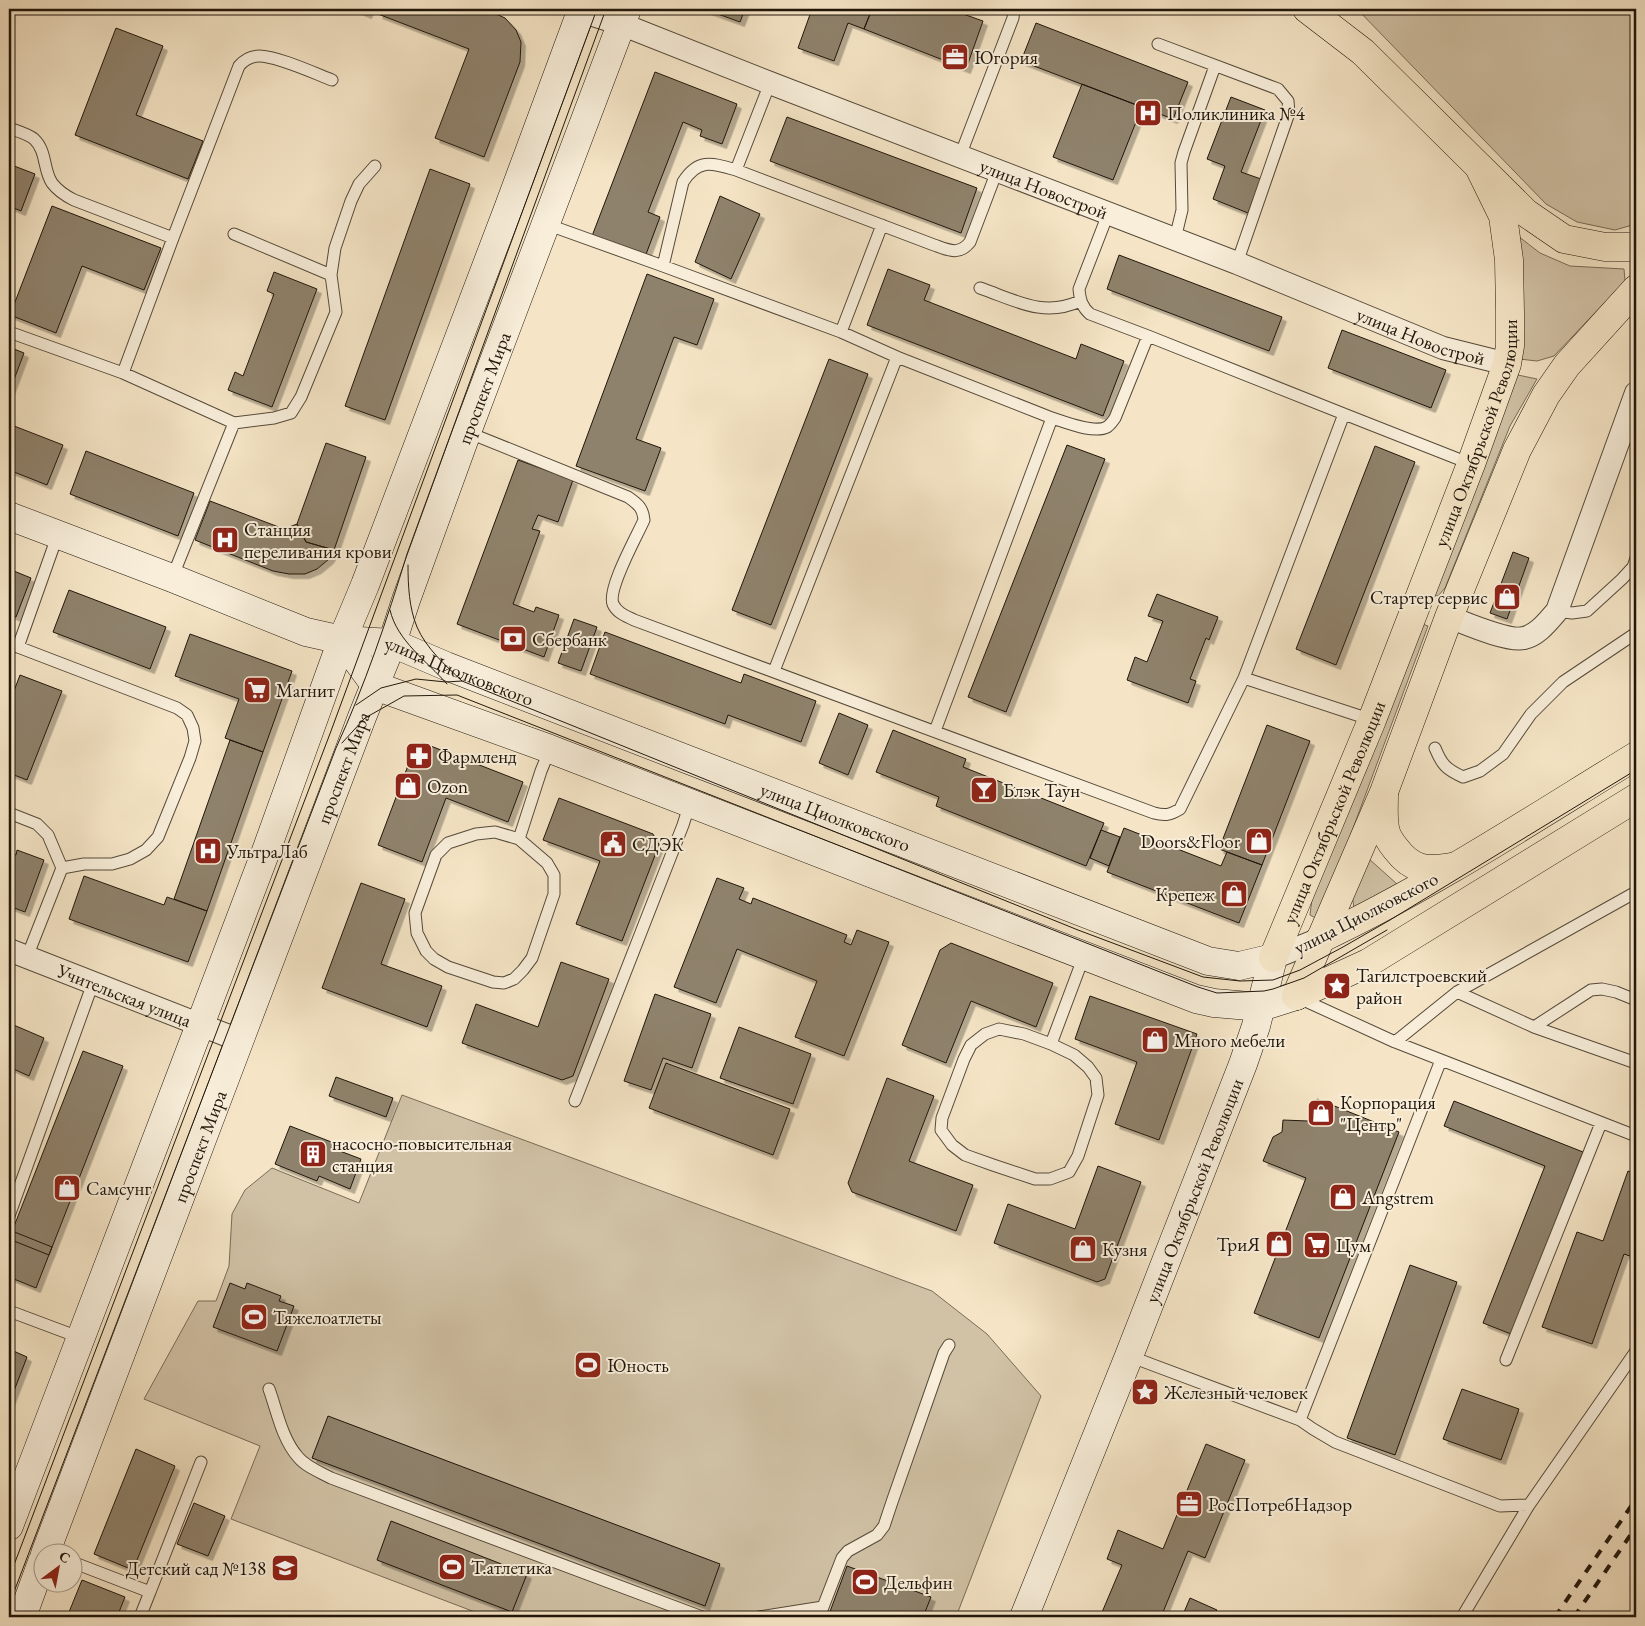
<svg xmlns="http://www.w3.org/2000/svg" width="1645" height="1626" font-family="'EB Garamond',serif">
  <defs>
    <filter id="shadow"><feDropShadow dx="4.5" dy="4.5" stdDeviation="0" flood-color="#0004"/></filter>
  </defs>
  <rect width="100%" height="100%" fill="#f5e5c6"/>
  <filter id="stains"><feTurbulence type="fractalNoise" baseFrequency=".004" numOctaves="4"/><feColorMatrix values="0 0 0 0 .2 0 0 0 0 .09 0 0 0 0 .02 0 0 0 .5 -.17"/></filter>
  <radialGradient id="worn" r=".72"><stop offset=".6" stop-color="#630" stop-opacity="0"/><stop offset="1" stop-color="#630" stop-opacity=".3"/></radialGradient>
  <path fill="#d1c2a6" stroke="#786c58" d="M1357,9H1636V224L1615,230L1577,222L1546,204Z
    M1518,236L1540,253L1570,266L1624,269L1625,281L1554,356L1537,361L1519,359Z
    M1513,374L1537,379L1510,426L1445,588L1438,596L1429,592Z
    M1416,622L1428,626L1319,920L1310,915L1313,891Z
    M1368,858L1397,884L1354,908L1352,894Z
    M402,1095L932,1291L987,1334L1041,1396L956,1617H488L231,1519L260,1446L144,1399L198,1301H216L229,1266L232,1214L245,1190L272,1168L359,1203Z"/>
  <path fill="#8f826c" stroke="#20160b" filter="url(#shadow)" d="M355,9H369L367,14Z
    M380,9H485L505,18L516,30L521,42L520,62L484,157L435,138L469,49L378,14Z
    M704,9H745L740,22Z
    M812,9H872L864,29L848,23L834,61L798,48Z
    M872,9H949L983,21L966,69L864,29Z
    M1036,23L1188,82L1173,119L1021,61Z
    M116,28L163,46L136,115L203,141L188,179L75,135Z
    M655,72L737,104L722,144L700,136L702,130L683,122L648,212L660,217L645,257L592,236Z
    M1082,84L1142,107L1113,180L1053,157Z
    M1231,97L1265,110L1241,172L1261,179L1248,213L1213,199L1225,166L1207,159Z
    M787,117L977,188L961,233L770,161Z
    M9,164L35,174L21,211L9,206Z
    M430,169L470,184L385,420L345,406Z
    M720,196L760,214L731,279L695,262Z
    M52,206L161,248L144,290L82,266L56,333L10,315Z
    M1119,255L1282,317L1269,351L1107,289Z
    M888,269L930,285L924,300L1076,359L1081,344L1124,361L1103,416L867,325Z
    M274,272L317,289L272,407L228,390L235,372L243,376L274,294L267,291Z
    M647,274L714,299L697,345L674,337L636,439L661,448L645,491L576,466Z
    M1342,330L1446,370L1431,408L1328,368Z
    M9,347L24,353L9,393Z
    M829,359L868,374L771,625L732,610Z
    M9,424L63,445L47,485L9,470Z
    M326,443L366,457L334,550L306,542L297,524Z
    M1067,445L1105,459L1006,712L968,697Z
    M1375,446L1415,462L1336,665L1296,649Z
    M86,451L194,493L178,536L70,494Z
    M518,460L573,480L558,522L538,515L532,529L540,531L513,604L534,612L536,607L559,615L544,657L457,624Z
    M210,501L284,529L297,524L306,542L334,550L329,559L317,569L305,574H289L273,571L195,540Z
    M1513,552L1529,558L1507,619L1490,613Z
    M9,569L31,578L16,617L9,614Z
    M69,590L166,627L150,669L53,632Z
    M1157,594L1218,617L1209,640L1206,638L1190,679L1196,681L1188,703L1127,680L1135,657L1147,662L1163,621L1148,616Z
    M574,619L597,627L581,671L558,663Z
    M605,632L741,683L744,674L816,701L801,742L728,715L725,724L590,674Z
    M190,634L292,671L263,752L225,738L239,699L175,676Z
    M20,675L62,691L27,780L9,773V704Z
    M839,713L868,725L848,775L819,763Z
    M1267,725L1310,741L1262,865L1219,849Z
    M893,730L966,759L963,767L1104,823L1086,866L936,806L939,797L876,772Z
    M230,740L263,752L207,911L174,899Z
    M423,743L523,782L508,822L446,798L422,862L378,845L415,747Z
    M559,798L653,834L659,845L622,941L576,924L600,861L543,840Z
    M1124,828L1221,866L1227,852L1262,865L1239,923L1107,872Z
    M1101,830L1120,837L1109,866L1090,858Z
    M17,850L44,860L25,912L9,906V852L16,855Z
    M84,876L164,905L167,897L207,911L188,962L69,919Z
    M717,878L744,888L739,899L751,904L753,898L847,935L844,942L851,945L857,930L889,942L844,1056L795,1037L817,981L737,949L716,1003L674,987Z
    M361,883L405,899L381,964L442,986L427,1027L322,988Z
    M951,943L1053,983L1036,1027L971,1001L946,1063L902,1045L940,950Z
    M561,962L609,979L573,1076L562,1080L462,1043L476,1004L538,1027Z
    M655,994L711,1014L692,1068L663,1058L651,1090L624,1081Z
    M1090,996L1197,1034L1159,1140L1115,1124L1137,1062L1075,1039Z
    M9,1023L44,1038L29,1076L9,1067Z
    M739,1027L811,1054L793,1104L720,1078Z
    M83,1051L123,1066L49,1255L9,1239Z
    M666,1063L790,1109L773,1155L649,1108Z
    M336,1077L393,1098L386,1117L329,1096Z
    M887,1078L934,1096L909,1161L973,1185L956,1231L852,1192L848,1183Z
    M1317,1099L1399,1132L1319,1338L1254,1313L1306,1178L1263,1161L1273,1137L1282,1132L1283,1120L1308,1121Z
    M1454,1101L1583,1152L1511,1334L1483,1323L1545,1166L1444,1126Z
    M290,1126L334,1143L332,1148L361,1159L350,1189L319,1176L317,1181L275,1164Z
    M1098,1166L1141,1182L1105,1279L1097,1282L994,1243L1008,1204L1075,1229Z
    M1628,1171L1636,1174V1258L1624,1254L1592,1344L1542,1327L1577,1232L1603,1241Z
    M12,1231L52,1247L36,1288L9,1277V1239Z
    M1410,1265L1457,1282L1395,1455L1347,1438Z
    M230,1283L245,1289L247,1283L281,1296L279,1301L294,1306L277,1351L213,1327Z
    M9,1349L27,1357L9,1404Z
    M1462,1389L1519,1409L1501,1460L1443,1439Z
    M328,1416L720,1564L705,1606L312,1458Z
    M1206,1444L1245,1460L1205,1558L1188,1551L1161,1617H1100L1122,1565L1107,1559L1118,1530L1163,1549Z
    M136,1449L175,1466L133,1570L94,1554Z
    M194,1503L225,1516L208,1556L177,1544Z
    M391,1521L527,1574L512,1612L377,1560Z
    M847,1566L931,1597L923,1617H828Z
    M82,1580L125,1597L117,1617H67Z
    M1190,1598L1217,1610L1214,1617H1182Z"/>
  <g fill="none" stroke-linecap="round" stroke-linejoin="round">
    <g stroke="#554a3a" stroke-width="13">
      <path id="lane" d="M1158,44L1278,89L1288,101L1289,113L1237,263
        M9,128C17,131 28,134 34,139C47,151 43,170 52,183C58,191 66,196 74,200L173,238
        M960,156L1013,18L1014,9
        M736,170L770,83
        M1108,214L1079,289C1080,300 1082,307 1090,314L1148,336L1344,414
        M546,224L663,266L841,332L897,357
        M234,234L331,275
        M1175,239L1182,210L1181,163L1184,152L1215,66
        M663,266L683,182C698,158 712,163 736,170L934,245C948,250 959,256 970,242L997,171
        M980,288C1015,300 1043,318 1080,301
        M9,332L123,373L234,423L274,418L291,413L301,397L336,312L331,275L335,248L351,201L359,184L375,166
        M841,332L882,225
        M123,373L173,238L239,66C244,60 250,56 259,56C277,56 314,73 332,80
        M1052,418C1065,422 1094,434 1107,427C1110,425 1113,421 1115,418L1148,336
        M467,432L628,497C638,504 643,508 644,520C637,536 607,589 613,604C617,613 626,616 634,620L1154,813C1165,816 1170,815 1180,809L1244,678L1372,720
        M172,578L234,423
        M1557,611L1572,613L1587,611L1622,579L1633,567L1636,558
        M9,644L18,647L58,534
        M18,647L177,708L187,715L193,728L195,741L190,758L158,837L146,850L130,859L112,864H84L62,868
        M774,671L897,357L1052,418L935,731
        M1244,678L1344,414L1471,464
        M1435,748C1442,765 1446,769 1463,777L1480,771L1503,754L1531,714L1563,682L1636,633
        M9,813L37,824L48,835L62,868L27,957
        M519,839L547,863L554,875V894L532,958L523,970L514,979L504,983L493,982L448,967L434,959L426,951L417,933L415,913L436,855L448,843L476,834L495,832L519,839L541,771L550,749
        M1457,992L1534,1027L1636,1063
        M1299,998L1395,1042L1636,1136
        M1534,1027L1591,990L1602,989L1616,992L1636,1000
        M1395,1042L1457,992L1636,892
        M1051,1044L1074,1055L1088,1067L1096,1078L1098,1095L1078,1156L1069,1172L1050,1179H1035L993,1165L965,1155L952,1145L941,1130L942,1118L964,1059L971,1045L985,1034L999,1029L1024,1034L1051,1044L1084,956
        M575,1101L683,825L690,803
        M9,1216L93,983
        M9,1311L81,1338
        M1129,1356L1300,1420L1313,1429L1335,1442L1500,1506L1529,1505
        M1506,1360L1601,1123
        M269,1389C277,1411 282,1439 298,1457C306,1467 320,1472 331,1478L702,1617
        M1300,1420L1441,1060
        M72,1562L150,1592L201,1462
        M823,1607L842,1558L848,1551L877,1535L884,1526L892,1502L944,1353L949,1345
        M140,1617L150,1592
        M759,1617L823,1607L820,1617
        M1462,1617L1529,1505L1636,1351"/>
    </g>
    <g stroke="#554a3a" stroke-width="24">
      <g id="street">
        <path id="s1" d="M581,11L621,24L770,83L1237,263L1443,348L1507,364"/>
        <path d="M1449,617C1465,623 1508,642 1524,638C1538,635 1548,621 1557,611L1636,393"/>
        <path id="s2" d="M9,950L239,1040"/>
        <path d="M1273,958L1320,939"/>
      </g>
    </g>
    <g stroke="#20160b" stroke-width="29">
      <g id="secondary">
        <path id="s3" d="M9,516L172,578L306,632L342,640L392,643L446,666L1208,961L1239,966L1273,958"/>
        <path d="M342,640L375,685L381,688L550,749L1196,999L1214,1003L1261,1007L1296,996"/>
        <path d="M9,1526L200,1025L266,851L342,640L365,585L508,209L582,9"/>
        <path id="s4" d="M45,1554L362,717L392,643L406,600L467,432L627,9"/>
        <path d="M22,1617L42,1562"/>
        <path id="s5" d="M1024,1617L1129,1356L1243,1064L1256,1026L1273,958"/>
      </g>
    </g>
    <g stroke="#20160b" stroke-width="29">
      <g id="primary">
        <path d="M1307,9L1363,52L1526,213L1564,239L1605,247H1636"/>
        <path d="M1384,796C1384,806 1383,817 1385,828C1386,835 1391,843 1396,849C1412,870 1426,871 1451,867"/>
        <path d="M1320,939C1430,887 1533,819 1636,756"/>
        <path id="s6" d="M1273,958L1372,720L1471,464L1507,364L1510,346V313L1509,260L1503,216L1479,167"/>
        <path d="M1296,996L1384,792L1449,617L1517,450L1546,395L1567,365L1636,289"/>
        <path d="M1296,996L1368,963L1636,798"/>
      </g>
    </g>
    <use href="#lane" stroke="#f8eeda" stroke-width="11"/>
    <use href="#street" stroke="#f8eeda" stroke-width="22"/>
    <use href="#secondary" stroke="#f8eeda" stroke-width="28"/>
    <use href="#primary" stroke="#f5e5c6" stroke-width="28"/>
    <path stroke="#20160b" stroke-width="1" d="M408,565C408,585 409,608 417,627C426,648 445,665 462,681L1078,930L1203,977L1240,981L1273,980L1300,970L1343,947L1390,920L1636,770
      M390,610C397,641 427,661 447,684
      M356,705L381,688L416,679L446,682L462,681
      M342,743L365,718L404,696L457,695L1198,987L1217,993L1264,991L1273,989L1304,978L1387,930
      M9,1578L331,731L597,9
      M9,1605L336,748C365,685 387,620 407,554L606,9"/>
    <path stroke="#20160b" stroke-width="4" stroke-dasharray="9 9" stroke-linecap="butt" d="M1555,1617L1636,1499
      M1574,1617L1636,1527"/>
  </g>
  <defs>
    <g id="office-square" transform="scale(1.4375)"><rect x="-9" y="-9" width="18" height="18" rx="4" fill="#8f2418" stroke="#f8eeda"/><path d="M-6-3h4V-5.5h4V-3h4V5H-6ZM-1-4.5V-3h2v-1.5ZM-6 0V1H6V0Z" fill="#fff"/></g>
    <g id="hospital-square" transform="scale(1.4375)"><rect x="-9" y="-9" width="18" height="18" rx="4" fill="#8f2418" stroke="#f8eeda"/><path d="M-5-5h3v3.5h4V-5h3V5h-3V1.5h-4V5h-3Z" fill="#fff"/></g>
    <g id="shop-square" transform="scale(1.4375)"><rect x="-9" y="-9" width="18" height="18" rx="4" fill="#8f2418" stroke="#f8eeda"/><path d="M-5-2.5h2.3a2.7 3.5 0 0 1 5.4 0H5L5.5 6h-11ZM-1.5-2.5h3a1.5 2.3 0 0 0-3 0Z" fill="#fff"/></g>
    <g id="bank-square" transform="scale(1.4375)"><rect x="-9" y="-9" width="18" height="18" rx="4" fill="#8f2418" stroke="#f8eeda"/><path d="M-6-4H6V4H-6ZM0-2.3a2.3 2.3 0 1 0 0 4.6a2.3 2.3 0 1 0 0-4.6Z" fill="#fff"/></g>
    <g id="supermarket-square" transform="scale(1.4375)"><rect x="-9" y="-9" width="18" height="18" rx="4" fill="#8f2418" stroke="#f8eeda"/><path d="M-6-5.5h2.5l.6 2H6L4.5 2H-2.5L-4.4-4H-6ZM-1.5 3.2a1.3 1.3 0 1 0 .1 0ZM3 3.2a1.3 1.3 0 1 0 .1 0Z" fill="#fff"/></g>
    <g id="pharmacy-square" transform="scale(1.4375)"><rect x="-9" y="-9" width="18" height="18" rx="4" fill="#8f2418" stroke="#f8eeda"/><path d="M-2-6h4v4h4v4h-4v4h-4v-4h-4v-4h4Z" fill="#fff"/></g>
    <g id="bar-square" transform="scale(1.4375)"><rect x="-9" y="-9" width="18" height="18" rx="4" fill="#8f2418" stroke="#f8eeda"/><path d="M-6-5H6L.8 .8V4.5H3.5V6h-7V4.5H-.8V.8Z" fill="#fff"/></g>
    <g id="civic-square" transform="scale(1.4375)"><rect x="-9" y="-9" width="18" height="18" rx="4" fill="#8f2418" stroke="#f8eeda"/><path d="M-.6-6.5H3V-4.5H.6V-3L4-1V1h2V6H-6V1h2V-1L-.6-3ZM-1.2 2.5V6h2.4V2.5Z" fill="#fff"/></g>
    <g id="sight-square" transform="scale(1.4375)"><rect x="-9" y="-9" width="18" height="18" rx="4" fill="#8f2418" stroke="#f8eeda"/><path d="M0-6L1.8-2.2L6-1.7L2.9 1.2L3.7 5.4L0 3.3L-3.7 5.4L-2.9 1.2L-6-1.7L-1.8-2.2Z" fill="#fff"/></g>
    <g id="building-square" transform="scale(1.4375)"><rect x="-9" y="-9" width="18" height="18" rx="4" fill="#8f2418" stroke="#f8eeda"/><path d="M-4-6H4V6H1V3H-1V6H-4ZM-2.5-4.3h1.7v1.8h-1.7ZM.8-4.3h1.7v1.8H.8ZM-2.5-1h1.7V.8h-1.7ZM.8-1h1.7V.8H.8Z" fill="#fff"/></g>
    <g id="stadium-square" transform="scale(1.4375)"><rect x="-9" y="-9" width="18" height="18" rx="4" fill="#8f2418" stroke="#f8eeda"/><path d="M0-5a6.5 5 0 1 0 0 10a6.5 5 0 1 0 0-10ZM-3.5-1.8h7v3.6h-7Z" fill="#fff"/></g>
    <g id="school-square" transform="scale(1.4375)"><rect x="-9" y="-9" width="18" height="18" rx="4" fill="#8f2418" stroke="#f8eeda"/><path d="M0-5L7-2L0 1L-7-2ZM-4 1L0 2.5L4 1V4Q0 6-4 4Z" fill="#fff"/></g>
  </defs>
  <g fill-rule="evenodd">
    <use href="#office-square" x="955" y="57"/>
    <use href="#hospital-square" x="1148" y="113"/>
    <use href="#hospital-square" x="225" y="540"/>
    <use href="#shop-square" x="1507" y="597"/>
    <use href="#bank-square" x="513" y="639"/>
    <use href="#supermarket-square" x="257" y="690"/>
    <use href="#pharmacy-square" x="419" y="756"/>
    <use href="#shop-square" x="408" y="786"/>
    <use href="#bar-square" x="984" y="790"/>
    <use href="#shop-square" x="1259" y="841"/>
    <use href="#civic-square" x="613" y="844"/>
    <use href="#hospital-square" x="208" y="851"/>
    <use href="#shop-square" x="1234" y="894"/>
    <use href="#sight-square" x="1337" y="986"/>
    <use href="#shop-square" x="1155" y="1040"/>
    <use href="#shop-square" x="1321" y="1113"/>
    <use href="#building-square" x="313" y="1154"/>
    <use href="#shop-square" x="67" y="1188"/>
    <use href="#shop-square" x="1343" y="1197"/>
    <use href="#shop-square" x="1279" y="1244"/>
    <use href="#supermarket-square" x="1317" y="1245"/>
    <use href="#shop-square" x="1083" y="1249"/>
    <use href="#stadium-square" x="254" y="1317"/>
    <use href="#stadium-square" x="588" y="1365"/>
    <use href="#sight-square" x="1145" y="1392"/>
    <use href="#office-square" x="1189" y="1504"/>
    <use href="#stadium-square" x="452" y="1567"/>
    <use href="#school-square" x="285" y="1568"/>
    <use href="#stadium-square" x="865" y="1582"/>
  </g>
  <g text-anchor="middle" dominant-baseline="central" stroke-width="4" stroke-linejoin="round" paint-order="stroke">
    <g font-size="19" fill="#20160b" stroke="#f8eeda" text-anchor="start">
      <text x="974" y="57">Югория</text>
      <text x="1167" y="113">Поликлиника №4</text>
      <text x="244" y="529">Станция<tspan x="244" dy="22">переливания крови</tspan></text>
      <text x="1488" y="597" text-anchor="end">Стартер сервис</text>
      <text x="532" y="639">Сбербанк</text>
      <text x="276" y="690">Магнит</text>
      <text x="438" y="756">Фармленд</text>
      <text x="427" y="786">Ozon</text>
      <text x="1003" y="790">Блэк Таун</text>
      <text x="1240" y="841" text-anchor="end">Doors&amp;Floor</text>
      <text x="632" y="844">СДЭК</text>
      <text x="227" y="851">УльтраЛаб</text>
      <text x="1215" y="894" text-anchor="end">Крепеж</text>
      <text x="1356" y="975">Тагилстроевский<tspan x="1356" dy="22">район</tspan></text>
      <text x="1174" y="1040">Много мебели</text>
      <text x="1340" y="1102">Корпорация<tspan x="1340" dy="22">"Центр"</tspan></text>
      <text x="332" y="1143">насосно-повысительная<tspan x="332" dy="22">станция</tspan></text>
      <text x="86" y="1188">Самсунг</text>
      <text x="1362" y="1197">Angstrem</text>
      <text x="1260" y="1244" text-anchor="end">ТриЯ</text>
      <text x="1336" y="1245">Цум</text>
      <text x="1102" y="1249">Кузня</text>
      <text x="273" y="1317">Тяжелоатлеты</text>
      <text x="607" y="1365">Юность</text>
      <text x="1164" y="1392">Железный человек</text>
      <text x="1208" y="1504">РосПотребНадзор</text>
      <text x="471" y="1567">Т.атлетика</text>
      <text x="266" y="1568" text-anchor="end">Детский сад №138</text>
      <text x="884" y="1582">Дельфин</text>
    </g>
    <g font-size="19" fill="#20160b" stroke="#f8eeda">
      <text stroke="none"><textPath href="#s1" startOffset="496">улица Новострой</textPath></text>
      <text stroke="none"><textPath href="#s1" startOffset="901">улица Новострой</textPath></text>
      <text stroke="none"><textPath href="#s4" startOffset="1246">проспект Мира</textPath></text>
      <text stroke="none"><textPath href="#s6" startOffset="564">улица Октябрьской Революции</textPath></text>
      <text stroke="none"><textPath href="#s3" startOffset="478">улица Циолковского</textPath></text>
      <text stroke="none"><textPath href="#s4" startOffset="841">проспект Мира</textPath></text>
      <text stroke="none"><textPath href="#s6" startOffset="158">улица Октябрьской Революции</textPath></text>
      <text stroke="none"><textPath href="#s3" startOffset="882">улица Циолковского</textPath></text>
      <text transform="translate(1366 913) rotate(-27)">улица Циолковского</text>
      <text stroke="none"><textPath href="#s2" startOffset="124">Учительская улица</textPath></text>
      <text stroke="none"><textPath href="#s4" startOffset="436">проспект Мира</textPath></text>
      <text stroke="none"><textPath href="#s5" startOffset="459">улица Октябрьской Революции</textPath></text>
    </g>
  </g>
  <rect width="1645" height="1626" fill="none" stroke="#f5e5c6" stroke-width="30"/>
  <rect x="10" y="10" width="1625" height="1606" fill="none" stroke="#20160b" stroke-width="2.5"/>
  <rect x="15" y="15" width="1615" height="1596" fill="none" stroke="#20160b"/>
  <g transform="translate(58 1568) rotate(32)"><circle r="24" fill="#f8eeda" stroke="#a29887"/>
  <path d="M0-4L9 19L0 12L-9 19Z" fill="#8f2418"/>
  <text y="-8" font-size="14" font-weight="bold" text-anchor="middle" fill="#20160b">С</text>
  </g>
  <rect width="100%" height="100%" filter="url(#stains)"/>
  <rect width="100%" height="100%" fill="url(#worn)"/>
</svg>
